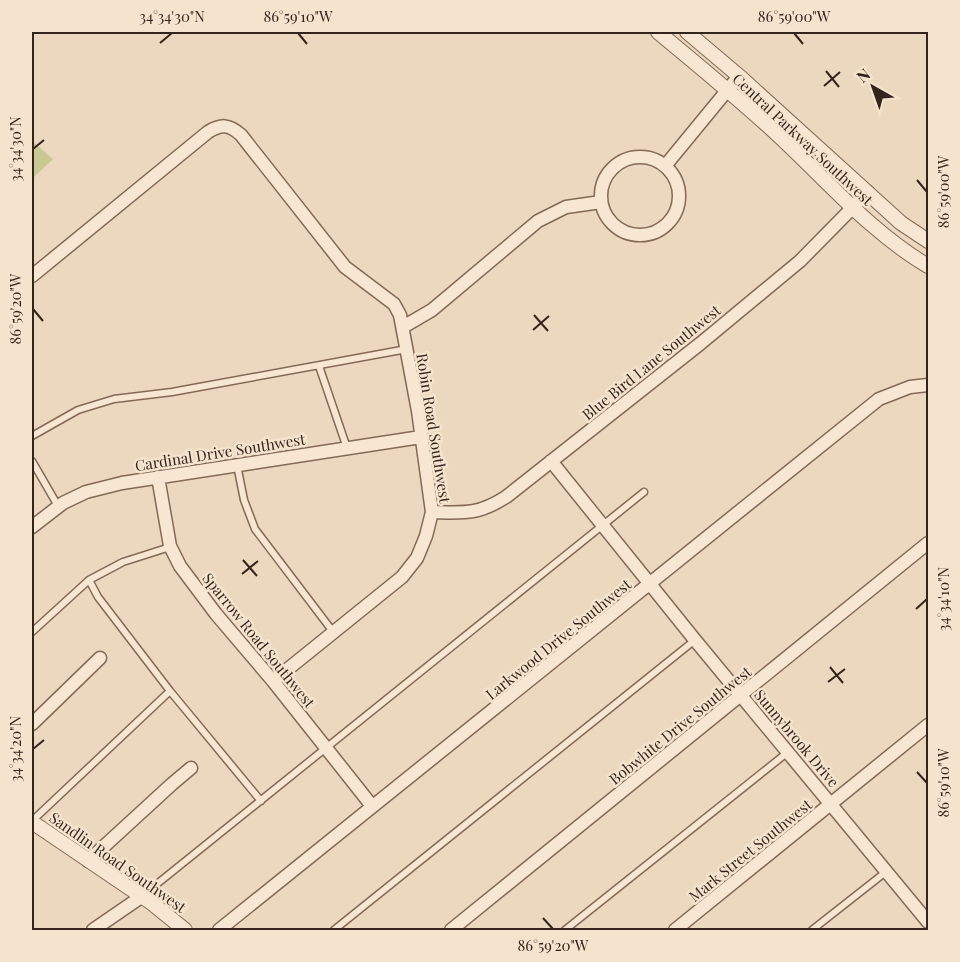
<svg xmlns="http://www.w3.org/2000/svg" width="960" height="962" font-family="'Playfair Display',serif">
  <rect width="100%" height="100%" fill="#ecd8be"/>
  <path fill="#c9c893" d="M32,141L53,159L32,179Z"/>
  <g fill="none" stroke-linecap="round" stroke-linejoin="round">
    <g stroke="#846957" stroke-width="9">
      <path id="service" d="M319,366L347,448
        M32,436L78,410L114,399L172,392L407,349
        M32,461L58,506
        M237,465L244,500L255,529L334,633
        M89,580L98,597L170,691L261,801
        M32,632L89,580L123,562L170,547
        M32,821L170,691
        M142,896L644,492
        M334,930L695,640
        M565,930L788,752
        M812,930L887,871"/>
    </g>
    <g stroke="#846957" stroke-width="15">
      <path id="minor" d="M601 196a39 39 0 1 1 78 0a39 39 0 1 1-78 0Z
        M665,166L739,76
        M32,276L208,132C221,124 229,124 241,135L345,267L394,304L400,315L418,411L432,512L426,536L417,558L402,577L273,681
        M403,327L432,310L538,221L566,207L601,202
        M551,461L695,640L928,922
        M158,477L170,546L180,566L216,614L273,681L372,806
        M432,512C465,513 477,515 506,497L701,343L800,261L868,192
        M32,527L63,503L86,492L122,483L421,437
        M32,724L100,658
        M88,861L172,784L191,768
        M93,930L141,897
        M219,930L879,399L910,387L928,385
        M451,930L928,543
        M675,930L928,725"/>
    </g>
    <g stroke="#846957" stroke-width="16">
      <path id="tertiary" d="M658,32C698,65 738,98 777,134C826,179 870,232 928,266
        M687,32L739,76L901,223L928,241
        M32,822L153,904L185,930"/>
    </g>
    <use href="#service" stroke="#f7e6d1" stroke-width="6"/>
    <use href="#minor" stroke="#f7e6d1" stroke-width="12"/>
    <use href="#tertiary" stroke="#f7e6d1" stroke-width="14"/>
  </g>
  <path fill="none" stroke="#33241c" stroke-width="2" d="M298,33L307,44M794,33L803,44M160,43L172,33M826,71L839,87M824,86L840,72M33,149L44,140M917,180L927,192M33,309L43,321M534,315L548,331M533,330L549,316M243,560L257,576M242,574L258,561M916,609L927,599M830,667L843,683M828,682L845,669M33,749L44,740M917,772L927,783M543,918L553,929"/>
  <g text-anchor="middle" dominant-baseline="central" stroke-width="5" stroke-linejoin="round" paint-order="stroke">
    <g font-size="15" fill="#33241c" stroke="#f4e3cd">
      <text transform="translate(803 139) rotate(43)">Central Parkway Southwest</text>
      <text transform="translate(651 362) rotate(-39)">Blue Bird Lane Southwest</text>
      <text transform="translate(434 428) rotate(81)">Robin Road Southwest</text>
      <text transform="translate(220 452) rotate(-9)">Cardinal Drive Southwest</text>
      <text transform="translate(558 639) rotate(-39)">Larkwood Drive Southwest</text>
      <text transform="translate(259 640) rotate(51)">Sparrow Road Southwest</text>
      <text transform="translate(680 725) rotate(-39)">Bobwhite Drive Southwest</text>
      <text transform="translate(797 738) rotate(50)">Sunnybrook Drive</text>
      <text transform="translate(750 850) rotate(-39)">Mark Street Southwest</text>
      <text transform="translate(118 862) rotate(35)">Sandlin Road Southwest</text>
    </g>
  </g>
  <rect width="960" height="962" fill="none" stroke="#f4e3cd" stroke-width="66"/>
  <g transform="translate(873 87) rotate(320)" stroke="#f4e3cd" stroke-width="4.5" paint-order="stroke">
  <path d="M0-4.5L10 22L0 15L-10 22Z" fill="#33241c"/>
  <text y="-9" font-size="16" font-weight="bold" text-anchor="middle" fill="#33241c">N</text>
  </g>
  <rect x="33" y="33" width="894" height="896" fill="none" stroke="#33241c" stroke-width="2"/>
  <g font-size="15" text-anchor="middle" fill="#33241c">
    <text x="172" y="22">34°34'30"N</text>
    <text x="298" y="22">86°59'10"W</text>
    <text x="794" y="22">86°59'00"W</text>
    <text transform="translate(16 149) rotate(-90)" y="5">34°34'30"N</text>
    <text transform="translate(944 192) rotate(-90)" y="5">86°59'00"W</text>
    <text transform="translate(16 309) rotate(-90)" y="5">86°59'20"W</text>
    <text transform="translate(944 599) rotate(-90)" y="5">34°34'10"N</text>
    <text transform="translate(16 749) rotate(-90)" y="5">34°34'20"N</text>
    <text transform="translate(944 783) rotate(-90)" y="5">86°59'10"W</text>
    <text x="553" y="951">86°59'20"W</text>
  </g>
</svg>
